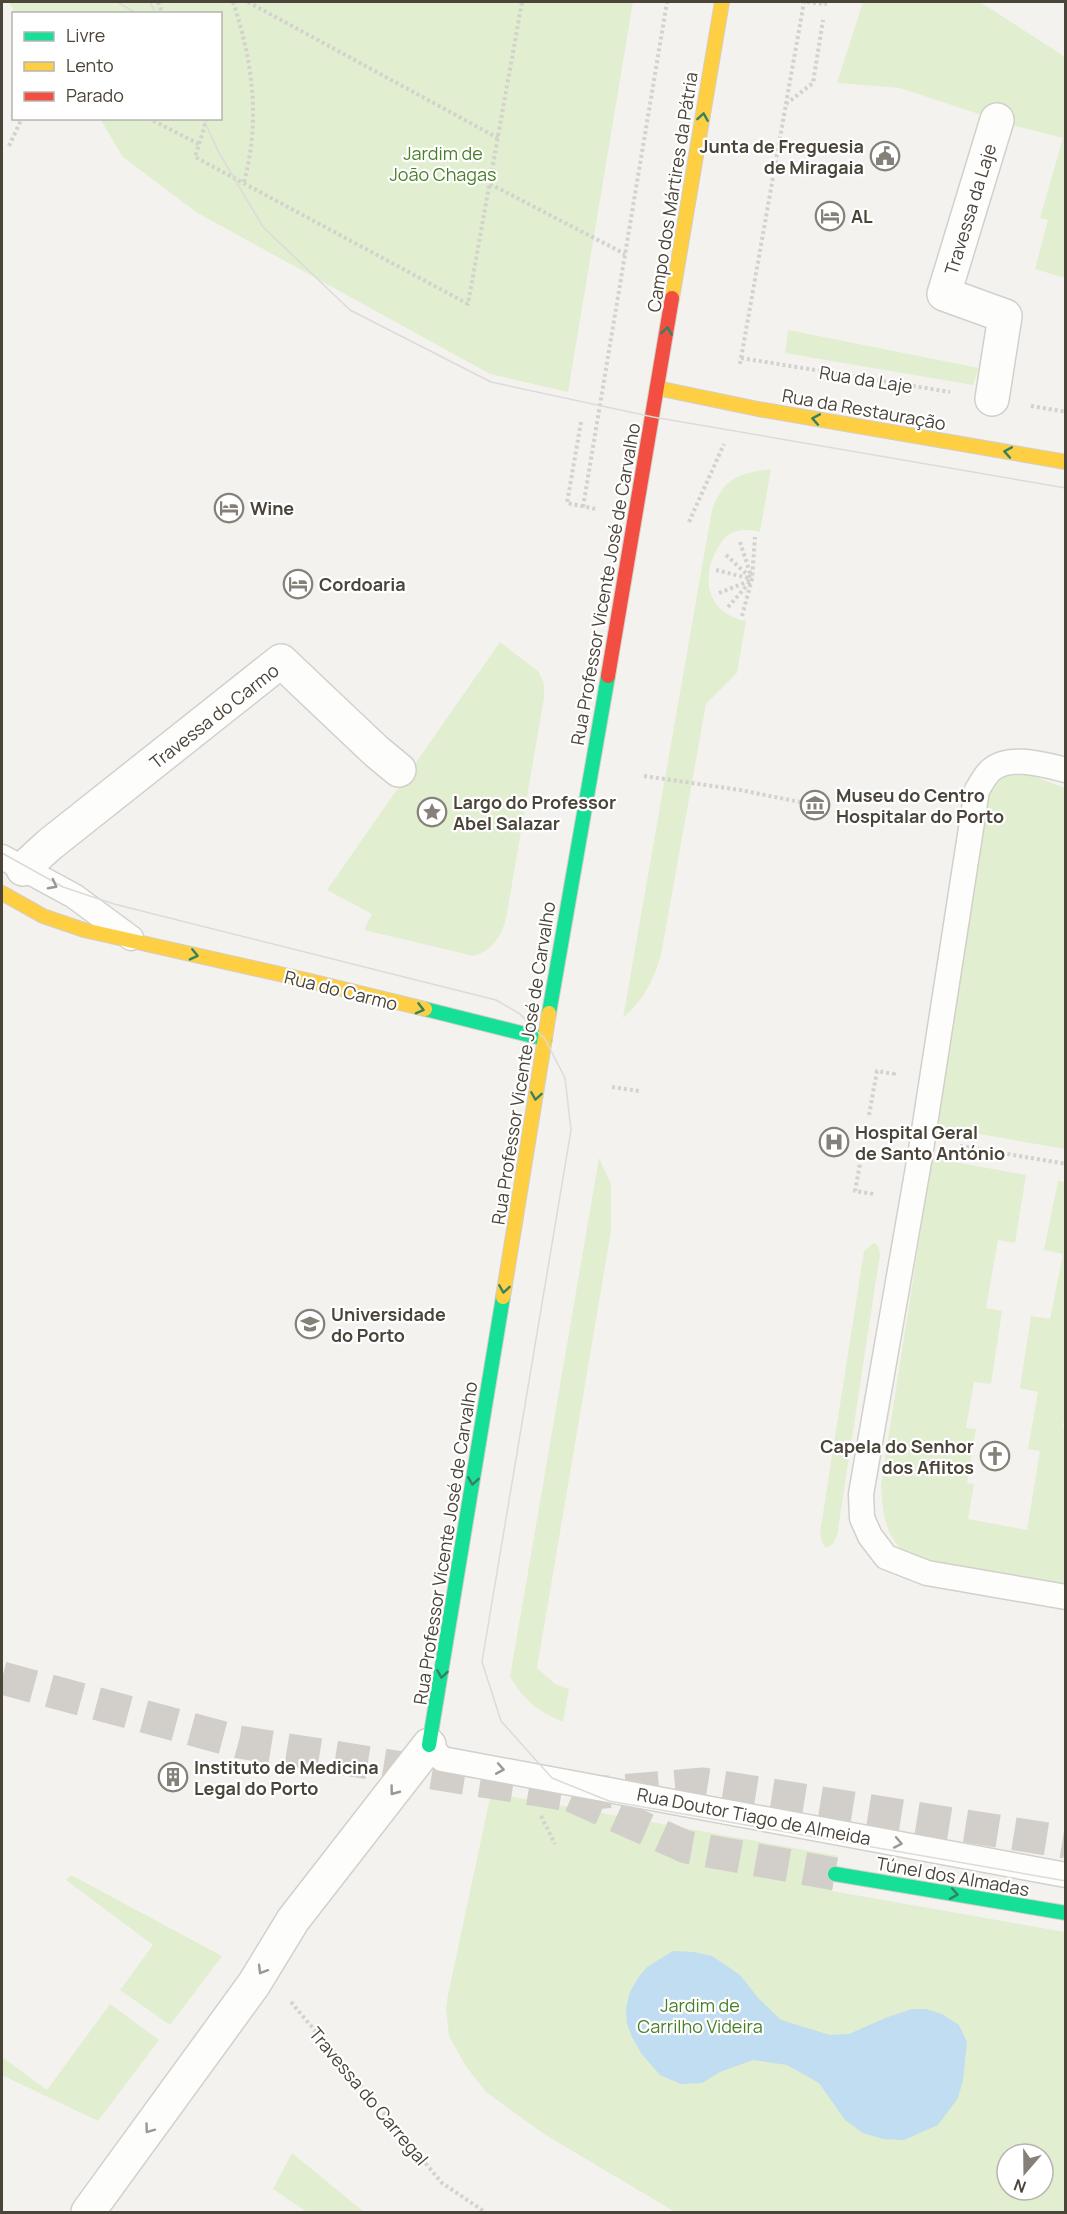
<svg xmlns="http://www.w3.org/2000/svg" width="1067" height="2214" font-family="Manrope,sans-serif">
  <rect width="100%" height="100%" fill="#f4f2ee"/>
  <path fill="#e1eecf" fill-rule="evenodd" d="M9,2H633L568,392L490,374L196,212L123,157L100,119L220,118V14L15,13Z
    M863,2H980L1065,57V278L1035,269L1048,220L1040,218L1063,138L1012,125L900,88L837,83Z
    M788,330L979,368L973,385L785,353Z
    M771,469L760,532C753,530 744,529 737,531C727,533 722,541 717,549C700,580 708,614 746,621L737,673L706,704L661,955C652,983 645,998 623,1018L712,510C725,477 737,474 771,469Z
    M500,642L539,672L544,684V698L506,919C501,937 492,950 474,956L364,930L372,914L327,890Z
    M1030,775L1065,788V1149L938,1127L941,1096L988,797C1000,774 1005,776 1030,775Z
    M599,1158L611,1184V1231L537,1668L555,1684L569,1689L563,1722C536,1710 526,1702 510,1677Z
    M932,1158L1026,1175L1015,1243L998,1240L986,1308L1002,1311L991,1384L974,1382L966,1428L976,1429L967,1483L974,1484L968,1519L1027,1530L1040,1451L1028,1449L1038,1392L1020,1388L1031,1316L1050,1319L1063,1254L1044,1250L1058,1181L1065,1182L1066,1410L1063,1425L1066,1438L1065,1586L911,1558C885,1538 883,1517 881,1485Z
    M874,1243L878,1246L880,1254L837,1536L833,1544L826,1548L822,1542L820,1533L864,1251Z
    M491,1793L838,1856L832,1891L1065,1932V2212H675L544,2134L486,2092L465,2065L449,2036L446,2008L448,1995ZM1007,2154H1043V2190H1007Z
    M71,1875L222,1956L170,2025L120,1990L153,1945L66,1880Z
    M110,2004L159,2040L98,2121L2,2075V2057L47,2090Z
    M292,2153L364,2212H307L273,2189Z"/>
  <path fill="#c0ddf1" d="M673,1951L694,1952L712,1956L740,1975L759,1999L781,2020L830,2035L849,2034L888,2017L912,2009H926L942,2014L959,2025L967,2042L963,2080L958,2098L938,2125L904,2140L883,2139L863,2133L845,2120L819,2083L787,2065L753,2060L720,2072L702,2083L681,2084L660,2075L641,2053L632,2037L627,2024L626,2008L630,1992L638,1978L647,1967Z"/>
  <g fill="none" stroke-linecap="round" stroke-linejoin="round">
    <path stroke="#d2cfca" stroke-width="33" stroke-dasharray="33 16" stroke-linecap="butt" d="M2,1678L239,1742L570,1795L703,1784L1066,1842
      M572,1796L686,1847L835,1874"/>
    <g stroke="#d2d0cb" stroke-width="27">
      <path id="lane" d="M1066,770C1045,765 1009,754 991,770C985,775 981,784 977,790L920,1156L861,1494L862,1518L870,1536L886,1557L927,1573L1066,1597
        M2,857L74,896L131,938
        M429,1745L442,1759L1066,1875"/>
    </g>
    <g stroke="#d2d0cb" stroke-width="36">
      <path id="street" d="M992,399L1005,316L944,294L997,120
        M23,869L49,845L281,661L376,751L399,770
        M88,2212L254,1984L293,1920L429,1745"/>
    </g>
    <g stroke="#d3cfc5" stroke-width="16">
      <path id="fast" d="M425,1009L545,1039
        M549,1013L608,676
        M429,1745L503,1297
        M835,1874L1066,1913"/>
    </g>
    <g stroke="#d3cfc5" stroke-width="16">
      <path id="slow" d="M672,298L722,2
        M657,388L758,409L1066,462
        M2,893L43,916L84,930L306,980L425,1009
        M503,1297L549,1013"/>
    </g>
    <g stroke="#d3cfc5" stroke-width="16">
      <path id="jam" d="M608,676L672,298"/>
    </g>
    <path stroke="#d3d2cc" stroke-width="4" stroke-dasharray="3 3" stroke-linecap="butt" d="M158,2L163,14
      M233,2C253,62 261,123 243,185
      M248,2L498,138
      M807,2L825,4V2
      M786,104L813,83L823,20
      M148,118L199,144
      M207,118L195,157L468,304L522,2
      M9,146L22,118
      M490,184L625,254
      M741,358L950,392
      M740,364L804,2
      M1031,406L1066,412
      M581,422L567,503L596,509
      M583,507L667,2
      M689,522L724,444
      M740,542L751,576
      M726,555L752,579
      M716,570L752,579
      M719,593L752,580
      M728,607L750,582
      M742,616L752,579L755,537
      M644,776L740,790L815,805
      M612,1087L639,1091
      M869,1115L877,1071L894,1074L893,1077
      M960,1146L1066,1164
      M863,1147L855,1191L874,1194
      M541,1816L555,1844
      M291,2002L442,2183L485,2212"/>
    <use href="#lane" stroke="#fdfdfc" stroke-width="24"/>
    <use href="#street" stroke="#fdfdfc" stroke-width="33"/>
    <use href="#fast" stroke="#16e098" stroke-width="14"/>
    <use href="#slow" stroke="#ffcf43" stroke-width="14"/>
    <use href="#jam" stroke="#f24e42" stroke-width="14"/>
    <path stroke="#dbdbda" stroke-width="1.5" d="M117,2L138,14
      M150,2L156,14
      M203,118L218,151L263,227L350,310L491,382L653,417L1066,488
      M2,853L63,887L114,904L496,1000L520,1014L545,1039L565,1078L571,1130L482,1662L501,1721L552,1778L609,1801L1066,1881"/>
  </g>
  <defs><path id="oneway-chevron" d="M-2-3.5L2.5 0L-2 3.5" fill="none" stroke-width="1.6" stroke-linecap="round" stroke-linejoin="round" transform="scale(1.5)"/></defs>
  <g stroke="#36825f">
    <use href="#oneway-chevron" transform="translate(703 117) rotate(-81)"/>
    <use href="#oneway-chevron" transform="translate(667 331) rotate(-81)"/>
    <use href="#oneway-chevron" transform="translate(816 419) rotate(-170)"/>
    <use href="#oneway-chevron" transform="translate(1008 452) rotate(-170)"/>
    <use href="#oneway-chevron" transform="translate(194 955) rotate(13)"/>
    <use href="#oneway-chevron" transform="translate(420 1009) rotate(14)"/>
    <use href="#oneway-chevron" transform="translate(536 1096) rotate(99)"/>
    <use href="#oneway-chevron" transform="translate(504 1289) rotate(99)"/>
    <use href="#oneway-chevron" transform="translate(473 1481) rotate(99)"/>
    <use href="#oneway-chevron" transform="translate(442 1674) rotate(99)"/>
    <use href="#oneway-chevron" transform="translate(954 1894) rotate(10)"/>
  </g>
  <g stroke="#9b9791">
    <use href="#oneway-chevron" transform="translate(53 885) rotate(28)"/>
    <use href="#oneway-chevron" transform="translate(500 1769) rotate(10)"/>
    <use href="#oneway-chevron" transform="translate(394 1791) rotate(127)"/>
    <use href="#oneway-chevron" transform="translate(898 1843) rotate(11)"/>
    <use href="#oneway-chevron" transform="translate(262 1970) rotate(121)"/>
    <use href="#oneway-chevron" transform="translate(149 2129) rotate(126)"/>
  </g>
  <defs>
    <g id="civic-ring" transform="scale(1.5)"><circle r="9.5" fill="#fff" stroke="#868178" stroke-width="1.5"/><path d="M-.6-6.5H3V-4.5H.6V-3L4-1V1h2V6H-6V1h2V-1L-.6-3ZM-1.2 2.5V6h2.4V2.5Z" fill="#868178"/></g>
    <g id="hotel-ring" transform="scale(1.5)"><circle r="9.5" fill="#fff" stroke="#868178" stroke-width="1.5"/><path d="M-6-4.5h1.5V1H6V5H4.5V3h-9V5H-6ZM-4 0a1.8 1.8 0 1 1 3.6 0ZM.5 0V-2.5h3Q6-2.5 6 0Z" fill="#868178"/></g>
    <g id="museum-ring" transform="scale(1.5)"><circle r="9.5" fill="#fff" stroke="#868178" stroke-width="1.5"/><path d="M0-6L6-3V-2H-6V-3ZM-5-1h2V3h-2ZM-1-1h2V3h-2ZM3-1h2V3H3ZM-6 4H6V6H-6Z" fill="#868178"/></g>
    <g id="sight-ring" transform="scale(1.5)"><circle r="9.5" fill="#fff" stroke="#868178" stroke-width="1.5"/><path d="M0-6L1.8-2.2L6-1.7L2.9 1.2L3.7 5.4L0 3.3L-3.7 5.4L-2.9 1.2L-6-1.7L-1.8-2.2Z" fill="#868178"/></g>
    <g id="hospital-ring" transform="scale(1.5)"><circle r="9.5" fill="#fff" stroke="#868178" stroke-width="1.5"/><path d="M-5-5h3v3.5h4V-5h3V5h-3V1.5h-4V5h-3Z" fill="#868178"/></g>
    <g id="university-ring" transform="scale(1.5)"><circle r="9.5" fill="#fff" stroke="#868178" stroke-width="1.5"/><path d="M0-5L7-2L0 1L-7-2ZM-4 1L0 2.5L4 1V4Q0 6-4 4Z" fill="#868178"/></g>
    <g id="church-ring" transform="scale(1.5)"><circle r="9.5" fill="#fff" stroke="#868178" stroke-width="1.5"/><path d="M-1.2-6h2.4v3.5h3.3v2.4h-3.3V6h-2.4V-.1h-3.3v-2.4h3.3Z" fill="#868178"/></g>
    <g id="building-ring" transform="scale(1.5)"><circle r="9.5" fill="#fff" stroke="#868178" stroke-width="1.5"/><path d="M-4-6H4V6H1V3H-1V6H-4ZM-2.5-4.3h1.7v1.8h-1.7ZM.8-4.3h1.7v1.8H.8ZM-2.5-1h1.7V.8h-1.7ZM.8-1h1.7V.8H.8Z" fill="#868178"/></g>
  </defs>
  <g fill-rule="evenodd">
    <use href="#civic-ring" x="885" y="156"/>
    <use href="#hotel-ring" x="830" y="216"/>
    <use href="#hotel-ring" x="229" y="508"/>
    <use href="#hotel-ring" x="298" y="584"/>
    <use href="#museum-ring" x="815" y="805"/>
    <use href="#sight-ring" x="432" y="812"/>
    <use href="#hospital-ring" x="834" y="1142"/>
    <use href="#university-ring" x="310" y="1324"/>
    <use href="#church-ring" x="995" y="1456"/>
    <use href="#building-ring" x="173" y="1777"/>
  </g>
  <g text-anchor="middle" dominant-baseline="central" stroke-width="4.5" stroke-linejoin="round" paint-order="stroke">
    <g font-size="18" font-weight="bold" fill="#4b4439" stroke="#fff" text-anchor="start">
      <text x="864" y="146" text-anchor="end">Junta de Freguesia<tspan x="864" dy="21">de Miragaia</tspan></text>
      <text x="851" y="216">AL</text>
      <text x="250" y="508">Wine</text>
      <text x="319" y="584">Cordoaria</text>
      <text x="836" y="795">Museu do Centro<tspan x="836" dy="21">Hospitalar do Porto</tspan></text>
      <text x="453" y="802">Largo do Professor<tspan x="453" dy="21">Abel Salazar</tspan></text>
      <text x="855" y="1132">Hospital Geral<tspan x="855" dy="21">de Santo António</tspan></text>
      <text x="331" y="1314">Universidade<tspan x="331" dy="21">do Porto</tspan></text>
      <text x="974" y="1446" text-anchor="end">Capela do Senhor<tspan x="974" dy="21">dos Aflitos</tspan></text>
      <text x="194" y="1767">Instituto de Medicina<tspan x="194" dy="21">Legal do Porto</tspan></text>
    </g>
    <g font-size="18" fill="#4a7f2a" stroke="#fff">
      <text x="443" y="153">Jardim de<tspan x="443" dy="21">João Chagas</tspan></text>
      <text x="700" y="2005">Jardim de<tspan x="700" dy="21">Carrilho Videira</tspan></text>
    </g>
    <g font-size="18" fill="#4b4439" stroke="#fff">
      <text transform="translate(672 192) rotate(-81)">Campo dos Mártires da Pátria</text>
      <text transform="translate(970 209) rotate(-73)">Travessa da Laje</text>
      <text transform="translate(866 379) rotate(9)">Rua da Laje</text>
      <text transform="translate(864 409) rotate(10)">Rua da Restauração</text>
      <text transform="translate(605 584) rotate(-80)">Rua Professor Vicente José de Carvalho</text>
      <text transform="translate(214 716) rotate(-38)">Travessa do Carmo</text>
      <text transform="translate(341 990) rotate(14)">Rua do Carmo</text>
      <text transform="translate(523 1063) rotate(-81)">Rua Professor Vicente José de Carvalho</text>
      <text transform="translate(445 1543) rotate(-81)">Rua Professor Vicente José de Carvalho</text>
      <text transform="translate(754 1816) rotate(11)">Rua Doutor Tiago de Almeida</text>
      <text transform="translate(953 1876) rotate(10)">Túnel dos Almadas</text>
      <text transform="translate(369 2096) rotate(50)">Travessa do Carregal</text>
    </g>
  </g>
  <rect width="1067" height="2214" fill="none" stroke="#4b4439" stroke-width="6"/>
  <rect x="12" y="12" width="210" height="108" fill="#ffffff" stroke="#b7b4b0" stroke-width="1.5"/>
  <rect x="24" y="32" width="30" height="9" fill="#16e098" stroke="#b7b4b0" stroke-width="1.5"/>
  <text x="66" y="42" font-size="18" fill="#4b4439">Livre</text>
  <rect x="24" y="62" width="30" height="9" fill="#ffcf43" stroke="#b7b4b0" stroke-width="1.5"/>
  <text x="66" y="72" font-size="18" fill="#4b4439">Lento</text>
  <rect x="24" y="92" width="30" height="9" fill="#f24e42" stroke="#b7b4b0" stroke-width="1.5"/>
  <text x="66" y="102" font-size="18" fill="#4b4439">Parado</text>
  <g transform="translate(1025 2172) rotate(200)"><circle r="28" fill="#ffffff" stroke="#b7b4b0" stroke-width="1.5"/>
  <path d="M0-4.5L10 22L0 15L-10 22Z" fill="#868178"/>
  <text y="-9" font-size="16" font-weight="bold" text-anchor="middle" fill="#4b4439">N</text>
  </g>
</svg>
